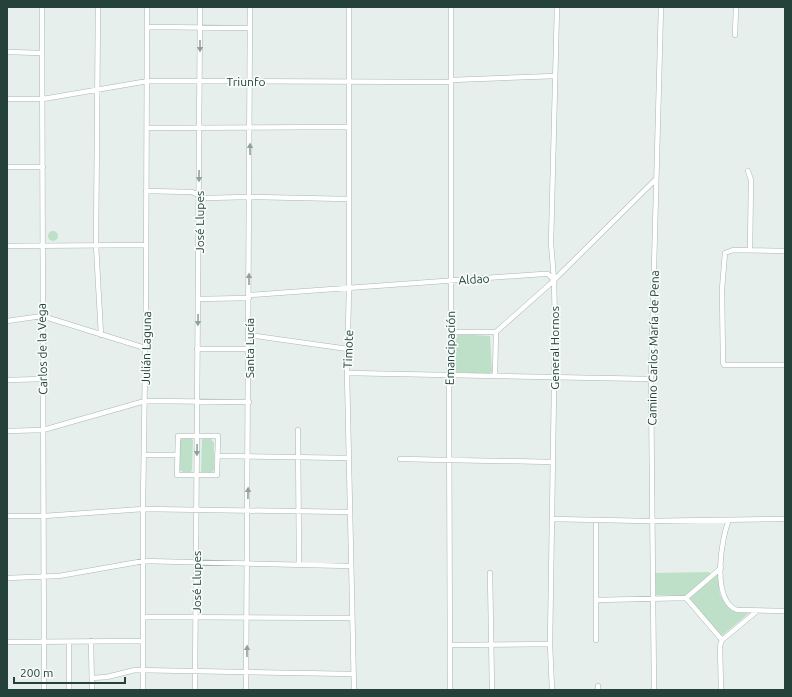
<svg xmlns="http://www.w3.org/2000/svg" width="792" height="697" font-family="Ubuntu,sans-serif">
  <rect width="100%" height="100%" fill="#e6efeb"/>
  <path fill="#bfe0c8" d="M48 236a5 5 0 1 1 10 0a5 5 0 1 1-10 0Z
    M458,334L490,336L492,372L488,374L454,372L453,369L452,339L454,335Z
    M183,438H191L193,440L192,470L191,472H183L180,470V441Z
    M202,439H211L214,443V470L211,473L201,472Z
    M709,572L711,575L685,596L654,595L655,573Z
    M718,574C720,579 719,584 719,589C721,608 737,607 749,613L723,635H720L689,598Z"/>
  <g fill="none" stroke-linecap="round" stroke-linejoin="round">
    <g stroke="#a8b8b2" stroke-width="5.5">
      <path id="minor" d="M42,7C41,235 45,462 44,690
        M98,7L96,245L101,335
        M349,7V288L347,373L354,690
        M149,27L250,28
        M735,35L736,7
        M7,52L42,53
        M451,80L555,76
        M7,99H43L148,81L451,82
        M148,128L348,127
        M7,167H43
        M748,171L751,180L750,250
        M146,191L192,192L205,198L249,197L348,199
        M7,246L145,245
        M785,251L733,250L725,253L722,289L723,363L724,365H785
        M249,295L543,274H548L554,280
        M198,299L249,298
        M7,321L42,316L145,348
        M451,332H496L549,285L656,179
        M249,335L348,349
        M197,349H249
        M347,373L651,379
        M495,375L496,332
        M7,380L43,379
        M298,430L299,565
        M7,431L43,430L145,401L249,402
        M178,436H218L217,475H177Z
        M144,455H178
        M217,456L349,458
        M400,459L553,462
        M7,516H44L143,509L350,512
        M552,519L647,521L785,519
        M596,520V640
        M729,520C721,539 711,600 737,610L785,611
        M490,573L492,690
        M7,578L59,576L144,561L351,566
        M686,598L721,568
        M596,600L686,598L722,640
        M143,617L352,618
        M722,640L756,612
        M91,641L92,690
        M7,642L143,641
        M450,645L550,644
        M92,678L107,677L135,670L353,674
        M598,686V690
        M69,690V642
        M143,690V506L146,296L147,7
        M195,690L200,7
        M246,690L250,7
        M450,690L449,375L451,332V7
        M552,690L550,644L555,325L554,280L551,243L557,7
        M654,690L651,379L661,7
        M721,690L720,646L722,640"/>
    </g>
    <use href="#minor" stroke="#fff" stroke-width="4.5"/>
  </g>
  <defs><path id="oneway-solid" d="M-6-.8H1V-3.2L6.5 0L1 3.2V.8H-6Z"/></defs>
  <g fill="#92a09c">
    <use href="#oneway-solid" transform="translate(200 46) rotate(90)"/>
    <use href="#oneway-solid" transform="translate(250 149) rotate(-90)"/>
    <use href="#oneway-solid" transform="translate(199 176) rotate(90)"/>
    <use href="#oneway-solid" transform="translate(249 279) rotate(-90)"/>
    <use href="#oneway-solid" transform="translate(198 320) rotate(91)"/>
    <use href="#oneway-solid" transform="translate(197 450) rotate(91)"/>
    <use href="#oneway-solid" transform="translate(248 493) rotate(-89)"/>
    <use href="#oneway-solid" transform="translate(247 651) rotate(-89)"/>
  </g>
  <g text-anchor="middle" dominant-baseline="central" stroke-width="3.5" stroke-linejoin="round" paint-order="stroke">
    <g font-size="12" fill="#24423a" stroke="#f7fbf9">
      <text x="246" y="81">Triunfo</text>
      <text transform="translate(199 222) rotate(-90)">José Llupes</text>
      <text transform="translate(474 279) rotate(-4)">Aldao</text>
      <text transform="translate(146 348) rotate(-89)">Julián Laguna</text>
      <text transform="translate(249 348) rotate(-90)">Santa Lucía</text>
      <text transform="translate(450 348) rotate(-89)">Emancipación</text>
      <text transform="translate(554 348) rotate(-90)">General Hornos</text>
      <text transform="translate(653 348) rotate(-89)">Camino Carlos María de Pena</text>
      <text transform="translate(42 349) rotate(-91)">Carlos de la Vega</text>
      <text transform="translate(348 349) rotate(-88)">Timote</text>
      <text transform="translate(196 582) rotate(-90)">José Llupes</text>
    </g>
  </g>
  <rect width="792" height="697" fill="none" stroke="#24423a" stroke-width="16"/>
  <path d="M14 677v6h111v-6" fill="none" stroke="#24423a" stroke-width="2"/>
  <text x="20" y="677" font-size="12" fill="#24423a" stroke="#f7fbf9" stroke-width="3" paint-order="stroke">200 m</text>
</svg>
